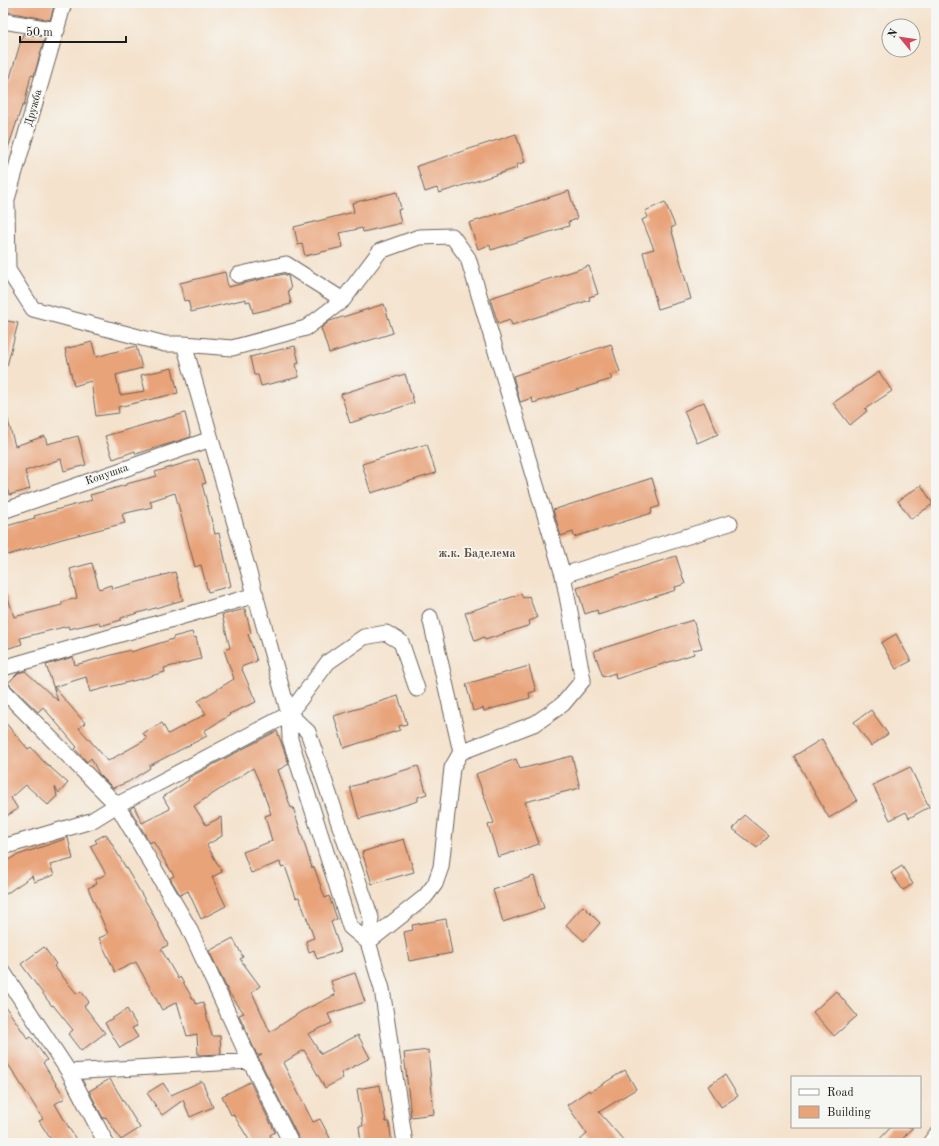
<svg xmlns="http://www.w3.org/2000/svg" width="939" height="1146" font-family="'Old Standard TT',serif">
  <rect width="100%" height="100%" fill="#f6f6f2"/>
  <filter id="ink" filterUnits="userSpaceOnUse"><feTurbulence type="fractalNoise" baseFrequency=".025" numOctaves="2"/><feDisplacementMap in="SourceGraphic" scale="8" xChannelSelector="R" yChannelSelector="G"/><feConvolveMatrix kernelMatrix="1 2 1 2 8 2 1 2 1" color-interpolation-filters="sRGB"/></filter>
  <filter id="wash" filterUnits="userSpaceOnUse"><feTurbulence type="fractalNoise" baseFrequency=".012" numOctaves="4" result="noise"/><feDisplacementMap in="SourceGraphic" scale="16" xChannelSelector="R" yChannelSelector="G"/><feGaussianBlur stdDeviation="0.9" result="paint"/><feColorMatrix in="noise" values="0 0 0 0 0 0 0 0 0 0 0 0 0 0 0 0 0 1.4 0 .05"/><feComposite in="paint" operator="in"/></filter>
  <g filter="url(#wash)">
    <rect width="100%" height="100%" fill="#f4e2cc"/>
    <g id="blocks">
      <path fill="#e8a379" d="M3,3H55L50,20L3,11Z
        M23,34L45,37L34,76L31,75L24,106H22L5,157H3V89L5,80L9,81Z
        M516,134L525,162L516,165L517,168L439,193L437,188L425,192L417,166Z
        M569,191L577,219L568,222L569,226L491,250L490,245L478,249L469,223Z
        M397,192L401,209L398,210L401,223L363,232L362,228L340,233L343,247L305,256L302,244L298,245L294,227L354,212L352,203Z
        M665,202L675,226L671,228L691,299L658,309L643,252L654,249L642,220L648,217L645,211Z
        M589,266L598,294L589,297L590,300L512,325L510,320L498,324L490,298Z
        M225,272L228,287L284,274L288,276L291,289L288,290L291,304L253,313L250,301L246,302V299L191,312L188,300L184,301L180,283Z
        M384,304L393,333L329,353L321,328L330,321Z
        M3,320L18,323L7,366H3Z
        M92,342L96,357L136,346L142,368L116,375L120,395L145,391L141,375L172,368L178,393L118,407L119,413L96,416L91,381L74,386L65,349Z
        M611,344L620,372L610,375L612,379L533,403L532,398L520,402L513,376Z
        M295,346L299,363L296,364L299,377L261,386L258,375H254L250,357Z
        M879,372L892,391L865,409L867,411L850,425L833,403Z
        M405,374L414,403L350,423L341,394Z
        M704,402L718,434L697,443L684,411Z
        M185,413L191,437L136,454L135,451L113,459L105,436Z
        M3,417H7L15,446L45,436L47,444L78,436L86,465L64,471L61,459L25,471L30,489L9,495L3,473Z
        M427,444L436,473L371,493L362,464Z
        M198,459L206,483L202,484L215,534L219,533L231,586L208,592L201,565L195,567L175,493L150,501L152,507L122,514L125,523L62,539L8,555L3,539V527L35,518L34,516L92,500L90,495L126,485V484L157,476L155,472Z
        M652,478L660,506L651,509L652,513L574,537L573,532L561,536L553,510Z
        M921,485L933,504L911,519L898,501Z
        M676,556L685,584L675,587L676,590L598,615L597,610L585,614L577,588Z
        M92,563L99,589L111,585L112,589L175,572L183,600L121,618V620L100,626L99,622L69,629L68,626L20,638L22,644L3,650V592H6L14,617L62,605V602L77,598L70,569Z
        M521,594L523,598L529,596L537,618L529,621L530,625L485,640L484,637L475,641L465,613Z
        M245,609L251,633L248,634L257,661L241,667L256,702L229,714L230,715L204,731L207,736L149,766L150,768L128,782L113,788L99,774L91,758L87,762L75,749L77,747L43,707L38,712L8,683L18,673L25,671L58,701L46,665L73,657L75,665L130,650L131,652L173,639V637L192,632L194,638L196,637L201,659L164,668L165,672L144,678L90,692L86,677L54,687L85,723L79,728L108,761L147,739L143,733L162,723L168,734L206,714L198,701L234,679L224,650L230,648L222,615Z
        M693,620L702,648L693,650L694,654L616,679L615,673L603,677L594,651Z
        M896,634L911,661L896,669L881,643Z
        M529,666L536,691L529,693L530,698L484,711L483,708L473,711L466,684Z
        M398,696L407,724L399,726L400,730L344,748L334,716Z
        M871,710L888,734L871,746L854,722Z
        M3,720L28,749L31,747L42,760L68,783L59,793L55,787L57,796L48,805L26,785L11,798L18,809L3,818Z
        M277,731L289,764L278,770L291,808L293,807L312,868L314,867L325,898L329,896L337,919L331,922L341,951L317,959L314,950L309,952L306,941L314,938L299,897L296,898L285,866L281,867L280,862L251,873L243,852L272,841L265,816L271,814L261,786L253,768L194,806L206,825L221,817L222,836L207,845L222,872L212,877L226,906L201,919L188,891L180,895L170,878L174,876L153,841L150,843L130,809L134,806L142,823L170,809L163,797L189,780L188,778Z
        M822,739L857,801L829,818L794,756Z
        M572,756L580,788L525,802L539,844L498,857L488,825L494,823L476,774L516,759L520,769Z
        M418,766L427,794L418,797V801L359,819L350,787Z
        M910,767L929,807L909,818L906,812L890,820L873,785Z
        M744,815L768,835L757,848L733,829Z
        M106,834L152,912L168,945L161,949L178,979L180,977L196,1004L203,1002L212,1036H220L221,1054L198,1055L197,1034L187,1036L177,1002L162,1010L136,962L115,972L99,938L108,934L88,888L97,884L95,880L106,874L90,846L97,843L95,840Z
        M68,838L73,859L50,865L54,875L34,882L32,876L3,896V863L15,856Z
        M404,839L414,872L372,884L362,852Z
        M902,866L913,884L903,890L891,873Z
        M534,876L544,908L503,922L493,890Z
        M583,906L600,923L584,941L566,925Z
        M446,919L452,953L409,961L404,932L413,930L412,925Z
        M233,938L243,957L240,959L260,986L252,992L270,1032L302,1011L335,995L331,981L355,973L365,1002L328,1014L332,1023L308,1034L321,1054L358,1035L370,1058L341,1073L343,1078L325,1088L304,1050L283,1063L313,1122L320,1119L330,1138L321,1143H301L258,1057L262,1055H257L239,1015L244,1013L229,993L209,951Z
        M44,947L56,964L54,966L77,994L81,991L89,1002L84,1006L105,1033L81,1051L68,1034L73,1030L53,1005L52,1006L21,964Z
        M836,991L857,1016L834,1036L813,1012Z
        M3,1003L28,1039L31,1037L47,1060L43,1063L65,1098L55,1104L78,1143H53L39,1121L43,1119L3,1056Z
        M127,1009L137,1026L132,1028L138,1037L120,1048L105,1023Z
        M428,1050L434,1114L411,1117L404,1053Z
        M625,1070L636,1089L599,1112L626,1143H577L587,1134L567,1105L589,1090L590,1092Z
        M725,1075L738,1096L721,1107L708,1086Z
        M110,1079L140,1128L121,1140L106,1117L103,1118L89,1091Z
        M202,1081L213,1107L190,1117L183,1100L162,1115L147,1093L163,1083L171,1095Z
        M250,1082L275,1132L270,1135L274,1143H251L233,1114L231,1115L222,1096Z
        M380,1085L386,1122H389L392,1143H361L359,1126H363L357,1089Z
        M891,1127H913L899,1143H876Z"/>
    </g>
  </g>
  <g filter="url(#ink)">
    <use href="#blocks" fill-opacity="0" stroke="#68615a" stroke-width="1"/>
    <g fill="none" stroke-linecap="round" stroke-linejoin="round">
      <g stroke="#68615a" stroke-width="17">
        <path id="minor" d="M3,21L57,30
          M7,204L8,270L33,309L165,344H184L232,348L306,328L343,300L380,251L419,237L452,236L468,258L563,575L583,680L563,704L536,723L461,752L452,768L441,867L435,884L425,897L368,942
          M3,213L64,3
          M238,275L286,264L343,300
          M184,344L289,714L290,739L350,927L368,942
          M3,511L211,439
          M563,575L730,523
          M430,617L461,752
          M3,668L256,595
          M3,690L117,805L188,926L250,1061L291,1143
          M289,714L308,732L371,918L368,942L382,989L405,1143
          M3,847L91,821L117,805L289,714L328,662L364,637L386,633L401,642L417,689
          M3,972L69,1072L106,1143
          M69,1072L250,1061
          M930,1143L936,1135"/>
      </g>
      <use href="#minor" stroke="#fff" stroke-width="15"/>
    </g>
  </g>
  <g text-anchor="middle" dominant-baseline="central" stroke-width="3.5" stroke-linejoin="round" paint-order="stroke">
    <g font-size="11" fill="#1c1c1c" stroke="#f6f6f2">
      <text transform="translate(34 108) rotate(-74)">Дружба</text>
      <text transform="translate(107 475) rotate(-19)">Конушка</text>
    </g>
    <g font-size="12" font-weight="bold" fill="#634b3d" stroke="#f6f6f2">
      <text x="477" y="554">ж.к. Баделема</text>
    </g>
  </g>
  <rect width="939" height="1146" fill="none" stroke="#f6f6f2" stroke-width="16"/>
  <rect x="791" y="1076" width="130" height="52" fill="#f6f6f2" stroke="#9f9f9c"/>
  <rect x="799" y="1089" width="20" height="6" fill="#ffffff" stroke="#9f9f9c"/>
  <text x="827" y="1096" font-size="12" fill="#1c1c1c">Road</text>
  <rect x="799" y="1106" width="20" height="12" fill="#e8a379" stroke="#9f9f9c"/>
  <text x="827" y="1116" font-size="12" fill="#1c1c1c">Building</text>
  <g transform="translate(901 38) rotate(299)"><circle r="19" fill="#f6f6f2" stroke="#9f9f9c"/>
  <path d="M0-3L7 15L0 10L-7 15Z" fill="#d1495b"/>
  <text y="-6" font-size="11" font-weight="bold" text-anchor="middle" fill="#1c1c1c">N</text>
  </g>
  <path d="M20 36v6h106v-6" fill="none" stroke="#1c1c1c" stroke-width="2"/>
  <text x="26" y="36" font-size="12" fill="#1c1c1c" stroke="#f6f6f2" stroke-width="3" paint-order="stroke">50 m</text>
</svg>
